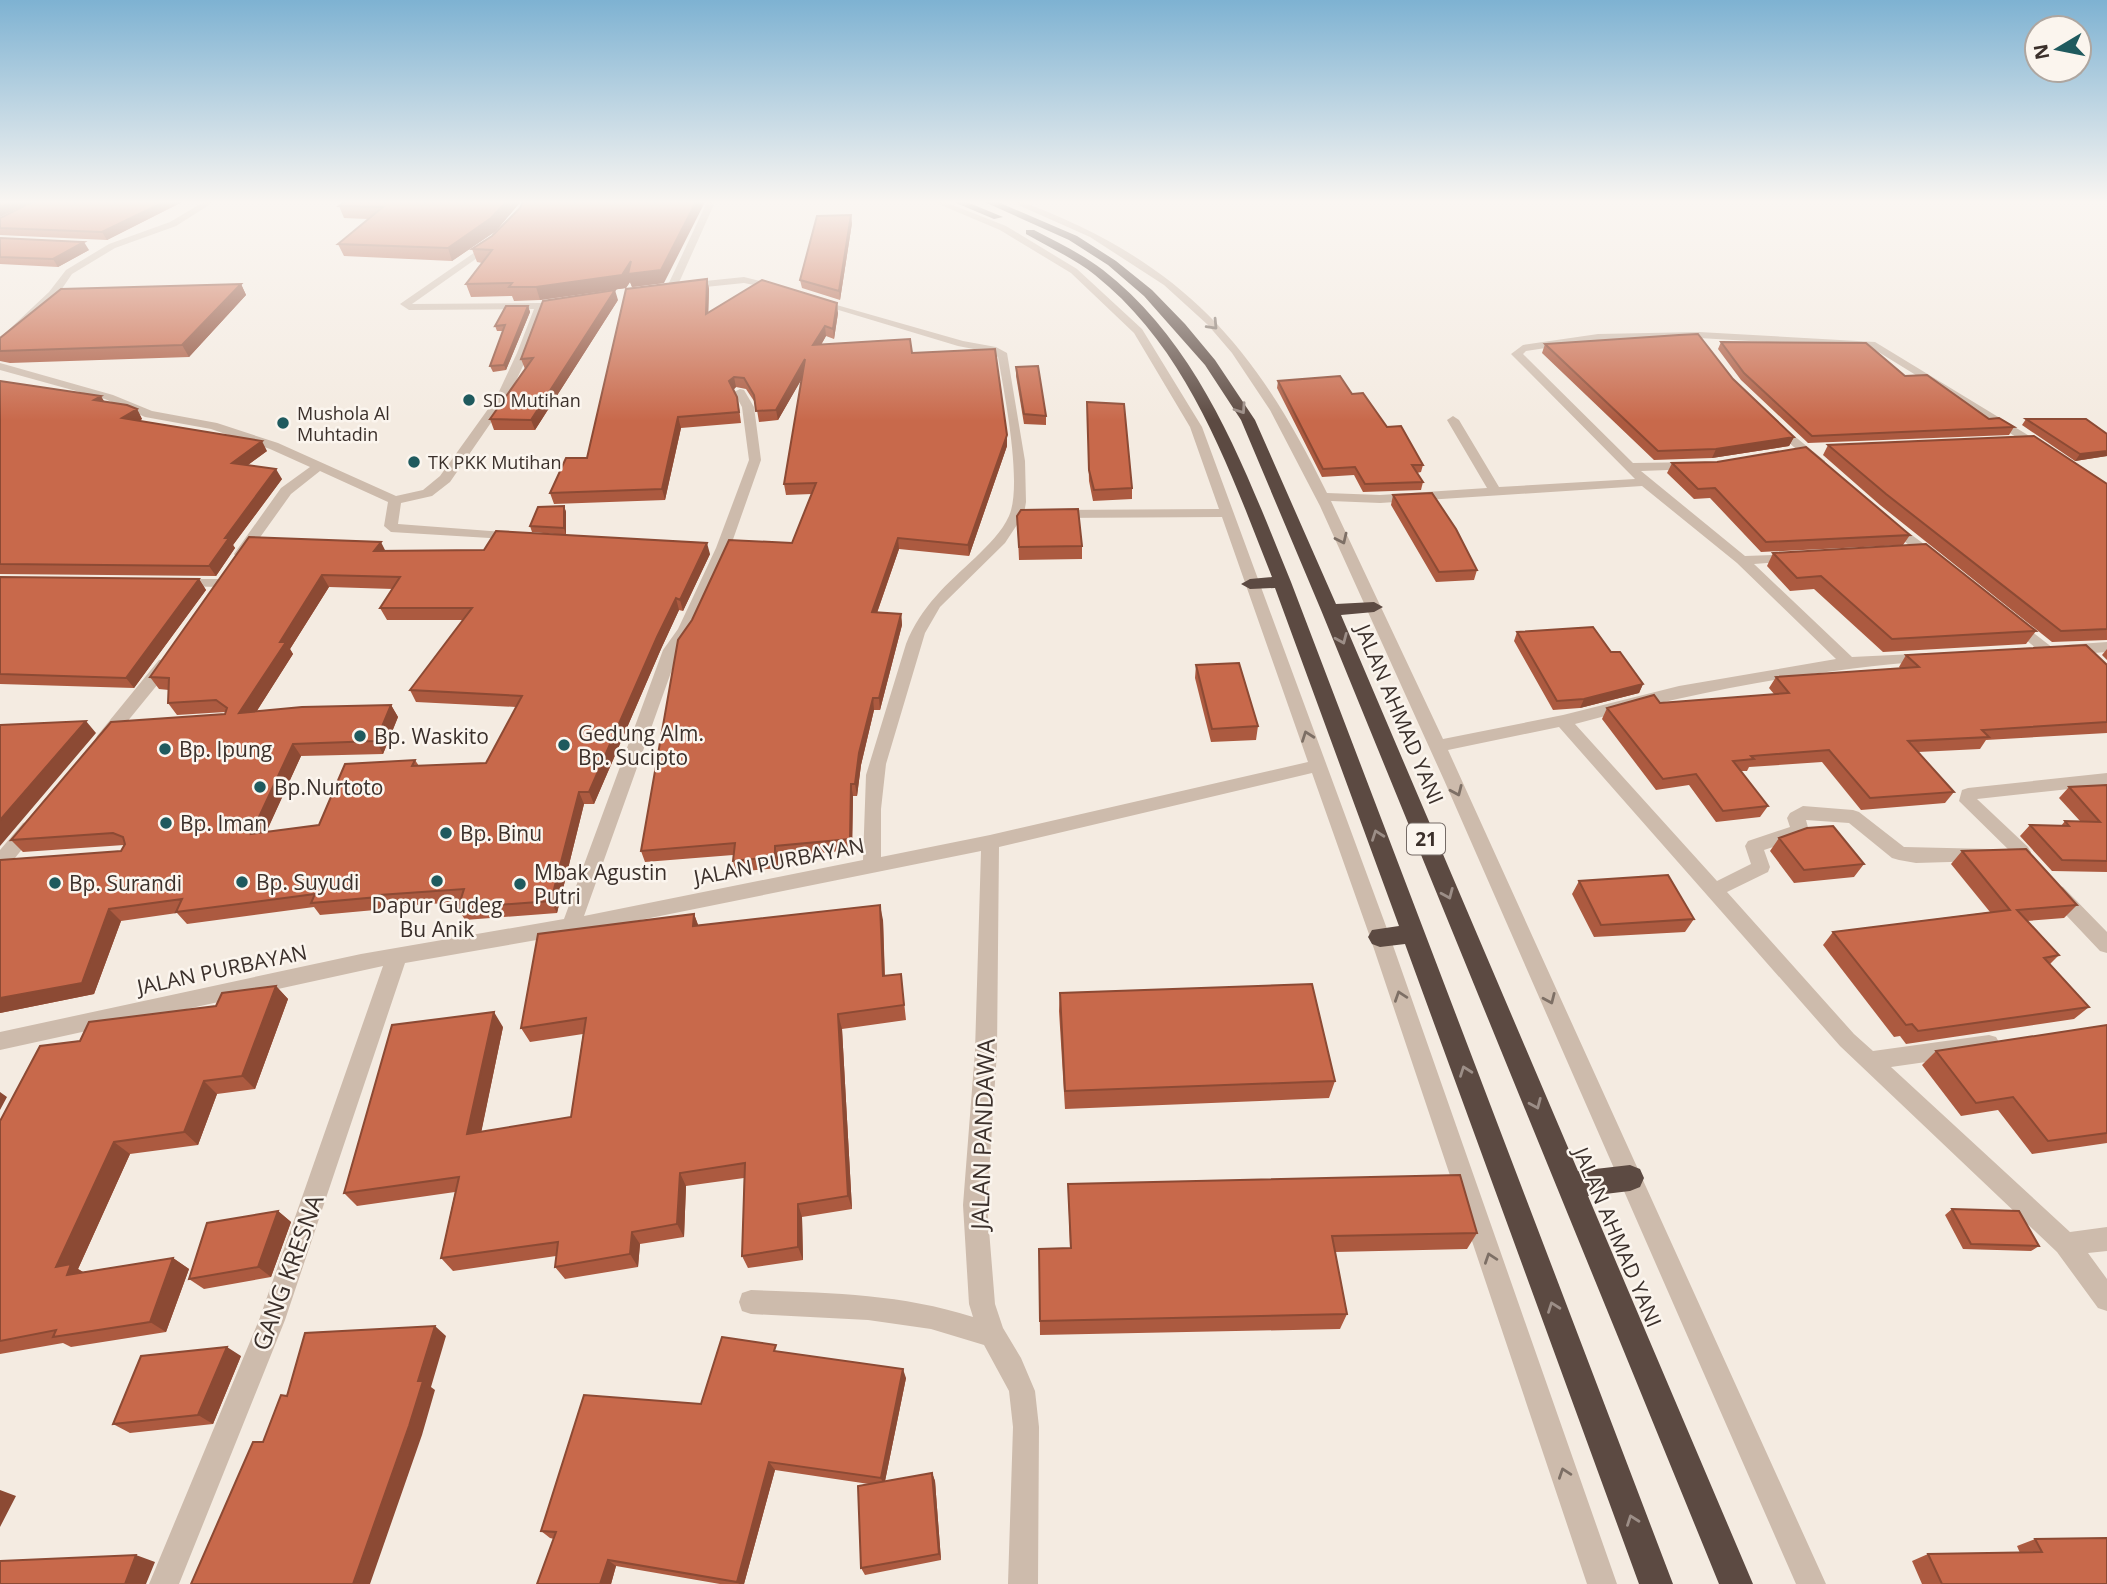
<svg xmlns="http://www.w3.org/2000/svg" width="2107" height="1584" font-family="'Open Sans',sans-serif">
  <rect width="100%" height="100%" fill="#f4ebe1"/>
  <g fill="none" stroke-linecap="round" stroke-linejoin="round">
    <path fill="#cdbbac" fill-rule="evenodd" d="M207,200H217L176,226L115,248L72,274L57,296L0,347V338L49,292L66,270L109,244L170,222Z
      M708,200H716L677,287L668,289L667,287Z
      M929,200H940L1006,226L1077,269L1142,329L1202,427L1390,937L1617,1584H1587L1370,937L1312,773L999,847L997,1051L987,1205L995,1304L1003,1328L1021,1358L1035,1391L1039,1427L1038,1584H1008L1013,1427L1009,1391L984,1345L931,1329L868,1320L751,1314L742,1311L739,1302L742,1293L751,1290C829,1293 898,1293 973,1317L969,1304L963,1205L975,1051L981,851L571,934L405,963L285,1320L179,1584H149L259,1320L383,966L0,1050V1032L361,954L564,919L663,650L678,629L716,548L749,460L742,407L734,392L740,389L744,390L754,407L761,460L730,548L693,630L679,650L584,916L863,860L866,775L906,644C921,606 947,584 976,557C988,545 1002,532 1009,516C1023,484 1004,392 998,357L989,352L958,346L812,302V298L963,341L996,347L1007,353L1025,461L1026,502L1024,514L1005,543L940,607L925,633L886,764L881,809V857L990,835L1308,762L1222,517L1056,518L1049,514L1056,510L1219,509L1190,427L1134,333L1071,273L1000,230Z
      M1007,200H1018C1180,261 1252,340 1327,493L1380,495L1487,488L1447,420L1453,416L1459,420L1499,487L1635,479L1511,354L1523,345L1598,334L1699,332L1875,342L2049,448L2043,452L2039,451L1872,348L1699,338L1598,340L1526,351L1523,354L1633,463L1699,462V468L1695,469L1641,471L1745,556L1799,554L1801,557L1794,561L1754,564L1852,657L1934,653L1937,656L1929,661C1808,670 1692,693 1575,724L1717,881L1751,864L1745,846L1748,841L1790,827L1787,818L1790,813L1803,806L1853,810L1859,812L1904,847L1990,849L1992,854L1990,859L1983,861L1916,863L1899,860L1892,858L1849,823L1806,820L1809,831L1806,836L1764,850L1770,867L1768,872L1727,892L1854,1034L1873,1051L1989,1035L1996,1037L2000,1044L1996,1051L1989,1053L1891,1067L2070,1232L2107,1227V1251L2088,1253L2107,1279V1311L2098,1308L2057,1252L1840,1046L1559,727L1448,750L1826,1584H1796L1444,780L1320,506L1270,410L1232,353L1208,325L1164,285L1090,237ZM1642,486L1737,563L1836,659L1679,686L1563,715L1443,739L1331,501L1380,503Z
      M494,239L499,242L497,244L412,304L540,303L565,300L570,303L544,309L529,353L508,398L450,482L432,496L401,503L398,524L517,533L524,537L522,540L391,532L384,526L388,502L320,471L291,494L246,557H236L234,554L281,488L310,467L270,449L211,429L145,417L105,399L0,370V363L113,395L152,411L217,423L278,443L396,496L423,490L440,476L496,398L517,353L534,309L409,310L400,304Z
      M744,277L784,287L779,290L744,283L686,289L681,286L686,283Z
      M1776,421L1825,461V467H1817L1772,428V422Z
      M1890,519L1939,555V561H1929L1885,526L1883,523Z
      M178,579H220L227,583L220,587L173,586L171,583L173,580Z
      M2013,617L2053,648L2056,651L2053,654H2043L2008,625L2005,622L2008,619Z
      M2107,642V652L2065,655L2057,650L2065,645Z
      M165,659L173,664L171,668L109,744H97L95,740L97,736L159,660Z
      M2107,773V785L1977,799L2028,847L2031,852L2028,857H2016L1959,801L1962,790L1968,788Z
      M29,821L35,823L38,828L35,833L7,868L0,870V850L23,823Z
      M2056,885L2063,887L2107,932V953L2100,951L2049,897L2047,892L2049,887Z"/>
    <path fill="#5c4a42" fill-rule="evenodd" d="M949,200H962L1003,217L994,219Z
      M980,200H993L1077,236L1116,261L1152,290L1185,324L1215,360L1255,420L1336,604L1374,602L1383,607L1374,612L1341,615L1578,1171L1630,1165L1640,1169L1644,1178L1640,1187L1630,1191L1588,1196L1753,1584H1719L1321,610L1241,420L1205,365L1144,296L1108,265L1069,240Z
      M1026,230H1034C1057,242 1082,254 1103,270C1202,347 1245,470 1291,582L1673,1584H1639L1405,944L1380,947L1372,944L1368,937L1372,930L1399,926L1275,588L1250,589L1241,584L1250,579L1272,577C1229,469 1190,351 1095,275C1075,259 1049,247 1026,234Z"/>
  </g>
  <path fill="#ac5a40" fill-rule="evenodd" d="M186,200L107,240L0,235V218Z
    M347,200H522L496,231L452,261L344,256L338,244L368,219L344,218L339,206Z
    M520,208L664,283L632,287L630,282L626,288L540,300L514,301L512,296L471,297L466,284L482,263L477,262L472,249L492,236Z
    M852,223L840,300L802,288L800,280Z
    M0,238L89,250L58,267L0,264Z
    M707,279L709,289L708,313H838L834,339L826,336L821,345L912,353L1007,435V446L969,556L899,549L877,613L901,614L902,625L880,710H874L861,765L857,796H853L852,850L778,857V868L736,872L733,861V855L645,862L641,851L792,543L812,494L786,495L784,484L802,378L778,420L759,422L756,404L746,389L736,387L733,390L739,408L741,423L681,428L665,500L554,504L550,493L587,458Z
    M241,284L246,295L189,357L10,363L0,361V338Z
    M618,300L535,430H494L490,419L525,369L521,359Z
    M528,306L530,312L506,370L493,372L490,366L503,331H497L495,326Z
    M1721,342L1905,376L1989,419L2014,427L2009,435L1808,443L1741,380L1718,349Z
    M1545,344L1733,379L1794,437L1789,446L1712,458L1654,460L1542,353Z
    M1016,367L1046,416V425L1024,424L1016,376Z
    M0,381L137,409L142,419L139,421L267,451L248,465L282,479L233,545L235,548L216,576L0,574Z
    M1278,381L1352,394L1387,427L1423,465L1421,472L1417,473L1423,482L1421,490L1363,492L1354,475L1322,477L1277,388Z
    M1087,402L1132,488V499L1093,501L1089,481Z
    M2026,419L2107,434V456L2075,461L2022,425Z
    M1828,445L2107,484V640L2052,642L1880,505L1823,455Z
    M1672,463L1910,535L1903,545L1761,552L1710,498L1694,499L1667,473Z
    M1393,495L1477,570L1474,580L1436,582L1391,505Z
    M564,506L566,512V535L532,532L530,526Z
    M1017,516L1082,546V559L1019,560Z
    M249,537L385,551L710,554L683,611L679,610L661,649L594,804H584L557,913L465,920L458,908L460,902L387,907L386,909L320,915L314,907L187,924L177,913L121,921L94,994L0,1013V860L121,851L124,845L23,852L11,840L225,714V712L177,715L168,703L169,690L159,689L150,677ZM329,587L393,589L380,608L387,620H463L410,690L416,702L516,707L486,763L419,766L415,760L319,825L266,832L301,756L383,754L398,717L391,705L256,712L293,654L290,649Z
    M1773,553L2036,631L2026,644L1883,652L1814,589L1790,591L1767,566Z
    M0,577L199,579L206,590L134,688L0,684Z
    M1517,632L1611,652L1643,684L1639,693L1580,708L1553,710L1514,641Z
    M2107,649V660L2102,655Z
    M1906,655L2107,665V733L1986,740L1980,749L1918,752L1954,792L1945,803L1861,810L1822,762L1749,767L1747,771H1741L1768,806L1760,817L1716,822L1689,785L1656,790L1602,719L1607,708L1774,694L1769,688L1776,677L1900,668L1899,667Z
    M1196,665L1258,726L1256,740L1211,742L1195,678Z
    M2107,785V872L2052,871L2020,836L2030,825L2061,826L2065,821H2080L2059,798L2069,787Z
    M1779,838L1864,864L1854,877L1794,883L1770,851Z
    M1962,851L2077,905L2064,918L2027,921L2059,955L2050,964L2089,1007L2074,1019L1906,1044L1900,1036L1894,1037L1823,945L1833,932L1990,912L1951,864Z
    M1579,881L1694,919L1685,932L1594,937L1572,894Z
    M694,914L698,925L883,920L885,976L901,974L906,1020L842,1029L852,1209L802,1217L803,1260L748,1268L742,1256L744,1178L686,1186L684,1237L640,1244L638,1267L565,1279L555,1267L556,1256L453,1271L441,1258L455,1192L357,1206L344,1193L503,1027L481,1132L571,1117L583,1034L530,1042L521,1028Z
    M276,986L288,999L255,1089L217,1094L198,1145L130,1154L78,1269L83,1272L173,1258L189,1269L166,1332L71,1347L63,1343L0,1354V1121L80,1041L216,1006Z
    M1060,993L1335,1081L1329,1098L1065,1109L1059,1011Z
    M2107,1025V1143L2032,1154L1998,1110L1961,1116L1922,1065L1936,1051Z
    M1068,1184L1477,1233L1467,1249L1335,1252L1347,1314L1340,1329L1040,1335L1039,1249L1070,1248Z
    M1952,1209L2039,1246L2031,1251L1963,1249L1945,1215Z
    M278,1211L291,1222L271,1277L204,1289L189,1279Z
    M780,1352L906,1378L885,1481L932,1473L935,1481L941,1560L865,1575L861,1568L869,1484L775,1470L744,1584H720L616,1566L611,1584H537L554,1539L550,1538L541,1531L701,1404Z
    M241,1356L213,1424L130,1433L113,1424Z
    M2035,1539L2107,1584H1922L1912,1561L1928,1554L2020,1553L2017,1546Z"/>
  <path fill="#8c4a34" d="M16,200H36L0,217V207Z
    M168,200H186L107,240L102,232Z
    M508,200H522L496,231L452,261L448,248Z
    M697,200H706L664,283L632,287L630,282L626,288L540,300L536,287Z
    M851,215L852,223L840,300L839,291Z
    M84,242L89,250L58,267L53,259Z
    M707,279L709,289L708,324L706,314Z
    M241,284L246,295L189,357L182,345Z
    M615,290L618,300L535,430L531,420Z
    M837,303L838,313L834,339L833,329Z
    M528,306L530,312L506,370L504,365Z
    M825,326L826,336L815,355L813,345Z
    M805,359L807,370L778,420L776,410Z
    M734,377L736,387L731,392L729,381Z
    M101,396L107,406L94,400Z
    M137,409L142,419L128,428L122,418Z
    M678,417L681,428L665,500L662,489Z
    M1007,435V446L969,556L968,545Z
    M1794,437L1789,446L1712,458L1716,449Z
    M262,441L267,451L237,473L232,463Z
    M2107,451V456L2075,461L2080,454Z
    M276,469L282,479L233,545L235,548L216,576L209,566L225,538Z
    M564,506L566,512V535L564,528Z
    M898,538L899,549L873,624L872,612Z
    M381,542L387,554L374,551Z
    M707,543L710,554L683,611L680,600Z
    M322,575L329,587L290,649L293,654L248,725L239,713L280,642Z
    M199,579L206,590L134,688L126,678Z
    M676,598L679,610L661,649L594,804L589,792L657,637Z
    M901,614L902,625L880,710L879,698Z
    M1643,684L1639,693L1580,708L1584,699Z
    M873,698L874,710L861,765L857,796L855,784L859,753Z
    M391,705L398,717L383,754L376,741Z
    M86,721L96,733L0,846V820Z
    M293,744L301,756L260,846L251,834Z
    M851,784L853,796L852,850L850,839Z
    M579,792L584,804L557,913L551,901Z
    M775,846L778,857V868L775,857Z
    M379,895L387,907L386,909L378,897Z
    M880,905L883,920L885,991L883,976Z
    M109,909L121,921L94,994L0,1013V998Z
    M694,914L700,930L693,926Z
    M276,986L288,999L255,1089L242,1076Z
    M494,1012L503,1027L478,1148L467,1134Z
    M838,1014L842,1029L852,1209L848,1196Z
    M204,1081L217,1094L198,1145L184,1132Z
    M0,1092L7,1097L0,1110Z
    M114,1142L130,1154L78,1269L88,1275L84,1286L56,1267Z
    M680,1173L686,1186L684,1237L677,1224Z
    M798,1204L802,1217L803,1260L798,1247Z
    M278,1211L291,1222L271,1277L258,1267Z
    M632,1232L640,1244L638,1267L630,1254Z
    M173,1258L189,1269L166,1332L150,1322Z
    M435,1326L446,1336L431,1387L435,1390L422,1435L370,1584H353Z
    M227,1347L241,1356L213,1424L198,1415Z
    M903,1369L906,1378L884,1486L881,1478Z
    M769,1462L775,1470L744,1584H739L737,1582Z
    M932,1473L935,1481L941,1560L939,1554Z
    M0,1490L16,1496L0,1527Z
    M136,1555L155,1562L146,1584H125Z
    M608,1560L616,1566L611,1584H600Z"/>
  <path fill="#c8694b" stroke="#8c4a34" stroke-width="2" fill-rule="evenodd" d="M0,200H16L0,207Z
    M36,200H168L102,232L0,228V218Z
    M347,200H508L491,218L448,248L338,244L383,207L339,206Z
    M524,200H697L661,270L628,274L631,261L622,275L536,287H509L512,283L466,284L492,250L472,249L492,236L520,208Z
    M851,215L839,291L800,280L817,216Z
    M0,238L84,242L53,259L0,257Z
    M707,279L706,314L762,280L837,303L833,329L825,326L813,345L910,339L912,353L995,349L1007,435L968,545L898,538L872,612L901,614L879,698H873L859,753L855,784H851L850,839L775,846V857L733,861L735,843L641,851L678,640L692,620L729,540L792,543L816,483L784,484L805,359L776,410L756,411L754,395L744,378L734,377L729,381L737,397L739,412L678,417L662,489L550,493L566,458H587L626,289Z
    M241,284L182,345L0,351V338L61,289Z
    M615,290L531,420L490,419L533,358L521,359L543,301Z
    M506,306H528L504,365L490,366L505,325L495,326Z
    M1698,334L1733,379L1794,437L1716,449L1658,451L1545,344L1679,335Z
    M1721,342L1866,343L1905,376L1927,375L1989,419L1999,418L2014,427L1812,436L1744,373Z
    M1038,366L1046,416L1024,414L1016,367Z
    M1340,376L1352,394L1363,393L1387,427L1401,426L1423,465H1412L1423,482L1365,484L1355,467L1323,469L1278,381Z
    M0,381L101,396L94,400L127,405L137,409L122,418L262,441L232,463L276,469L225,538H229L209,566L0,564Z
    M1087,402L1124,404L1132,488L1094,490L1089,470Z
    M2026,419H2086L2107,434V451L2080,454Z
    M2034,436L2107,484V629L2061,631L1886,494L1828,445Z
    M1806,447L1910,535L1766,542L1715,488L1698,489L1672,463L1717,462Z
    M1432,493L1456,529L1477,570L1439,572L1393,495Z
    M564,506V528L530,526L538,507Z
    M1078,509L1082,546L1019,547L1017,516L1021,510Z
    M496,531L707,543L680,600L676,598L657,637L589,792H579L551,901L458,908L464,889L379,895L378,897L311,903L315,894L176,912L182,899L109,909L82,983L0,998V860L121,851L125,844L123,837L113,833L11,840L111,722L225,714L227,708L216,700L168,703L169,678L150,677L249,537L381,542L374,551L484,550ZM322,575L400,577L380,608H472L410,690L522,696L486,763L412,766L415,760L345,764L319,825L251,834L293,744L376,741L391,705L302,707L239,713L286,642H280Z
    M1926,544L2036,631L1892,639L1821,576L1797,578L1773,553Z
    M0,577L199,579L126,678L0,674Z
    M1593,627L1611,652H1620L1643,684L1584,699L1557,701L1517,632Z
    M2086,645L2107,665V722L1982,730L1989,737L1908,741L1954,792L1870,798L1829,750L1751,756L1754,759L1733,761L1768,806L1723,811L1696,774L1663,779L1607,708L1654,695L1660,703L1789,693L1776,677L1919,667L1906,655Z
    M1239,663L1258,726L1212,729L1196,665Z
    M86,721L0,820V725Z
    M2107,785V861L2062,860L2030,825L2069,826L2065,821L2100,822L2069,787Z
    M1833,826L1864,864L1804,870L1779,838L1807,828Z
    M2026,849L2077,905L2017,910L2059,955L2044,958L2089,1007L1918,1031L1912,1024L1906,1025L1833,932L2010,910L1962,851Z
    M1668,875L1694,919L1601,925L1579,881Z
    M880,905L883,976L901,974L904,1005L838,1014L848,1196L798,1204V1247L742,1256L745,1163L680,1173L677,1224L632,1232L630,1254L555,1267L558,1242L441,1258L459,1177L344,1193L392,1025L494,1012L467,1134L571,1117L586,1018L521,1028L538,934L694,914L693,926Z
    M1312,984L1335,1081L1065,1091L1060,993Z
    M276,986L242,1076L204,1081L184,1132L114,1142L56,1267L71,1264L67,1275L173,1258L150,1322L53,1337L56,1330L0,1341V1121L40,1046L80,1041L89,1022L216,1006L222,993Z
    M2107,1025V1133L2048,1141L2013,1097L1976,1103L1936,1051Z
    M1460,1175L1477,1233L1332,1236L1347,1314L1040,1321L1039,1249L1071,1248L1068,1184Z
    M1952,1209L2019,1211L2039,1246L1971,1244Z
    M278,1211L258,1267L189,1279L207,1223Z
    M435,1326L418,1381H423L409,1426L353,1584H191L253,1442H263L281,1395L287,1396L305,1333Z
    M722,1337L776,1345L774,1351L903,1369L881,1478L769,1462L737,1582L608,1560L600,1584H537L556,1532L541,1531L584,1395L701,1404Z
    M227,1347L198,1415L113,1424L141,1356Z
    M932,1473L939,1554L861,1568L858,1486Z
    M2107,1538V1584H1942L1928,1554L2042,1552L2035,1539Z
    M136,1555L125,1584H0V1561Z"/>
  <defs><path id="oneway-chevron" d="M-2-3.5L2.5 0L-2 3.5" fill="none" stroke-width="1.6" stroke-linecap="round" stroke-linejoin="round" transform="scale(1.75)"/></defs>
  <g stroke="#7d6f65">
    <use href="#oneway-chevron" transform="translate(1213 325) rotate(47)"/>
    <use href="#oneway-chevron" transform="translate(1342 539) rotate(65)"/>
    <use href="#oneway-chevron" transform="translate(1307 736) rotate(-110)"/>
    <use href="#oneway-chevron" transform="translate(1457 791) rotate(66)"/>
    <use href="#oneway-chevron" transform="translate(1400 996) rotate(-109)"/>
    <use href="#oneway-chevron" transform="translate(1550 999) rotate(66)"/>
    <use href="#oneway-chevron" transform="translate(1490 1258) rotate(-109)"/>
    <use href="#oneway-chevron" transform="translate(1564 1473) rotate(-109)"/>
  </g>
  <g stroke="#9c8e87">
    <use href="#oneway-chevron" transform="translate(1241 409) rotate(56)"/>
    <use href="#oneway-chevron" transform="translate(1342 639) rotate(67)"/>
    <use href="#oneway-chevron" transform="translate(1377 835) rotate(-110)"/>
    <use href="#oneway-chevron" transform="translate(1448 894) rotate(67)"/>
    <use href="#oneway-chevron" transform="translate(1465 1071) rotate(-110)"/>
    <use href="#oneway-chevron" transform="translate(1536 1104) rotate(67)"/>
    <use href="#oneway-chevron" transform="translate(1553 1307) rotate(-110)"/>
    <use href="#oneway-chevron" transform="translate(1632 1520) rotate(-110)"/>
  </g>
  <linearGradient id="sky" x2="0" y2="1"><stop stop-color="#7eb2d2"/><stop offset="0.48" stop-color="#faf6f2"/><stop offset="1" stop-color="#faf6f2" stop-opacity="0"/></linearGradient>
  <rect width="2107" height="421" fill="url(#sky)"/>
  <g fill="#1f5a5e" stroke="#fbf5ee" stroke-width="2.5">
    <circle cx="469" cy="400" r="7"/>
    <circle cx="283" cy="423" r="7"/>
    <circle cx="414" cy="462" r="7"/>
    <circle cx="360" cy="736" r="7"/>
    <circle cx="564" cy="745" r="7"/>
    <circle cx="165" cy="749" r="7"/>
    <circle cx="260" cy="787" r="7"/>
    <circle cx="166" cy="823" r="7"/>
    <circle cx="446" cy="833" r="7"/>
    <circle cx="437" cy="881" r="7"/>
    <circle cx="242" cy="882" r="7"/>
    <circle cx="55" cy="883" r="7"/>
    <circle cx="520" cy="884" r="7"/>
  </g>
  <g text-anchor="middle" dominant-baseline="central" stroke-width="5" stroke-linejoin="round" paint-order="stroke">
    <g font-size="18" fill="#3b302b" stroke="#fbf5ee" text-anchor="start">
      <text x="483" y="400">SD Mutihan</text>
      <text x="297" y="413">Mushola Al<tspan x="297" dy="21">Muhtadin</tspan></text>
      <text x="428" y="462">TK PKK Mutihan</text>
    </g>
    <rect fill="#fbf5ee" stroke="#756b66" stroke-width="2" x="1407" y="823.5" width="38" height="31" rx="5"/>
    <g font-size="19" font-weight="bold" fill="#3b302b">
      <text x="1426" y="839">21</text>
    </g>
    <g font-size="21" fill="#3b302b" stroke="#fbf5ee">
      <text transform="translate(1400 714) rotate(67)">JALAN AHMAD YANI</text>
      <text transform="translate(779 861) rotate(-11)">JALAN PURBAYAN</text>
      <text transform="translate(222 969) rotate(-12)">JALAN PURBAYAN</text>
      <text transform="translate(1618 1237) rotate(67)">JALAN AHMAD YANI</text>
    </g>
    <g font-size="21" fill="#3b302b" stroke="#fbf5ee" text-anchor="start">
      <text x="578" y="733">Gedung Alm.<tspan x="578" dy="24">Bp. Sucipto</tspan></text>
      <text x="374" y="736">Bp. Waskito</text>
      <text x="179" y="749">Bp. Ipung</text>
      <text x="274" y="787">Bp.Nurtoto</text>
      <text x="180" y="823">Bp. Iman</text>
      <text x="460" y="833">Bp. Binu</text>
      <text x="534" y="872">Mbak Agustin<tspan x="534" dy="24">Putri</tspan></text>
      <text x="256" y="882">Bp. Suyudi</text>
      <text x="69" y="883">Bp. Surandi</text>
      <text x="437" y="905" text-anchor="middle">Dapur Gudeg<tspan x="437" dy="24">Bu Anik</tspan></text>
    </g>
    <g font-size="24" fill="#3b302b" stroke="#fbf5ee">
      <text transform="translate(982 1134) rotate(-88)">JALAN PANDAWA</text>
      <text transform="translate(287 1272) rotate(-70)">GANG KRESNA</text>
    </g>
  </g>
  <g transform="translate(2058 49) rotate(260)"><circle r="33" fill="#fbf5ee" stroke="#aea6a0" stroke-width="2"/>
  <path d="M0-5L12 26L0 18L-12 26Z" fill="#1f5a5e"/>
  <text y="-10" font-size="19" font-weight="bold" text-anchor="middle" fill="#3b302b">N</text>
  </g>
</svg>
